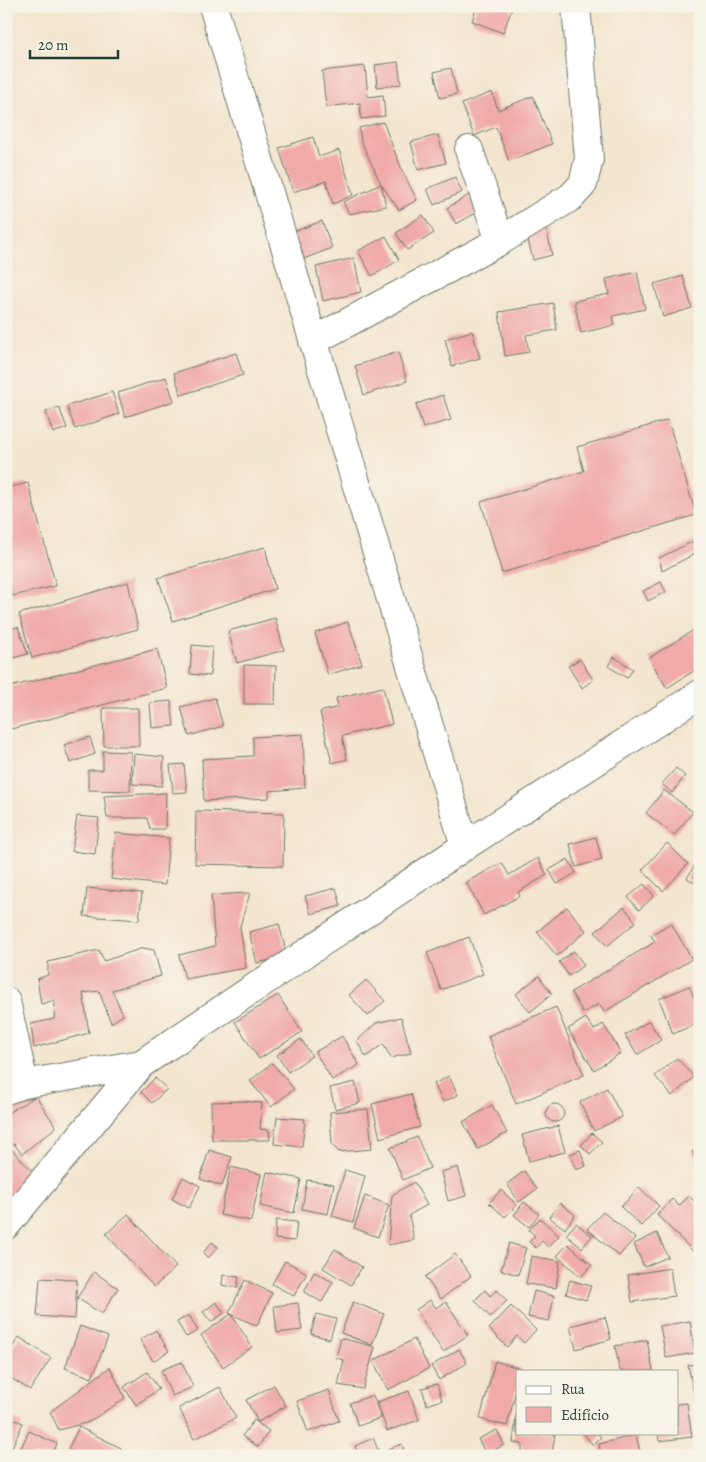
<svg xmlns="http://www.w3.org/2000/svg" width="706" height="1462" font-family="Alegreya,serif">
  <rect width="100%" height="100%" fill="#f7f3e8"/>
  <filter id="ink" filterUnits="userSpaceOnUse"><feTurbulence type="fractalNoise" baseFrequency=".02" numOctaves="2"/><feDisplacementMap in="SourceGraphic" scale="10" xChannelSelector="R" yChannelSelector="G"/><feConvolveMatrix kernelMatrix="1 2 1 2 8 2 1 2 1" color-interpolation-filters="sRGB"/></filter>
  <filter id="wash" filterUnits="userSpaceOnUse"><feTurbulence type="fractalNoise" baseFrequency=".0096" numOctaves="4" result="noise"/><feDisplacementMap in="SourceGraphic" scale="20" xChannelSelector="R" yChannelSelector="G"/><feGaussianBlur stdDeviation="1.12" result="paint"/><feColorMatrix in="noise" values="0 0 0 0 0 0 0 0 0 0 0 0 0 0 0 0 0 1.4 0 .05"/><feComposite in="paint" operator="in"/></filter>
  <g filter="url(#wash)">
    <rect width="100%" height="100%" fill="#f3e5ce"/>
    <g id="blocks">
      <path fill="#f0aba9" d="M477,6H513L503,33L472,21Z
        M398,62L401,84L377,87L375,65Z
        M365,66L368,97L383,95L385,116L361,119L360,103L326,107L322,71Z
        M451,68L457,94L440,98L434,72Z
        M492,92L498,110L533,96L552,144L509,161L496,127L474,136L462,104Z
        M383,122L402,170L417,200L399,210L381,184L361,141L359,128Z
        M438,135L446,163L418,170L411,142Z
        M313,137L319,157L339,150L353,195L333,204L326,181L293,192L279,148Z
        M455,177L462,192L434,205L427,189Z
        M381,184L386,206L349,214L343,202Z
        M469,195L478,212L456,224L447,208Z
        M423,215L434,233L407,250L396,233Z
        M322,221L332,248L301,260L290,233Z
        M546,227L552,255L533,260L526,232Z
        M386,236L399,260L372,276L358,251Z
        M354,258L361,292L323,301L316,267Z
        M637,272L645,309L613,316L615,325L581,333L574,301L609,294L606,279Z
        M683,276L692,308L663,317L654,284Z
        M553,303L557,330L526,335L529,352L505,356L499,312Z
        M472,331L480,358L452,366L445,339Z
        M398,352L407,381L364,395L355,366Z
        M236,353L243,375L181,395L174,373Z
        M166,377L174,401L125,417L118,393Z
        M112,392L119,414L75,429L67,406Z
        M443,395L451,420L423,428L416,404Z
        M59,407L67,428L53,433L46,412Z
        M668,420L696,515L502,573L481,502L584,471L577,447Z
        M28,483L56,586L12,596L6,575V488Z
        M700,538V551L662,571L659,558Z
        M265,547L275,589L173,621L158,578Z
        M128,582L138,629L32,658L19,614Z
        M661,582L666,592L648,601L643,591Z
        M275,618L284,650L237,663L228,631Z
        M348,622L362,664L328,675L315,633Z
        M700,626V667L667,688L649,658Z
        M18,627L28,654L6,660V630Z
        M192,645L212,647L210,676L190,674Z
        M157,649L167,688L11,729L6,709V688Z
        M614,657L633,669L627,678L608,666Z
        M580,659L593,680L582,688L568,666Z
        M244,665L276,666L275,704H244Z
        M383,687L392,724L342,736L347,759L332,763L320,712L338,707L336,698Z
        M215,698L223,726L189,736L181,707Z
        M171,701L174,726L152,728L150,703Z
        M103,708H138L139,746H104Z
        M303,734L305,788L269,791V798L204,801L202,759L253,756V737Z
        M90,737L95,754L70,763L64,745Z
        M103,751L131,752L130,791L88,790V770H103Z
        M134,754L164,757L162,786L132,784Z
        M184,764L187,792L173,793L170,765Z
        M676,768L685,776L672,793L662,784Z
        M664,790L693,812L674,835L646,813Z
        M166,793L165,829H150L147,818H107L104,796Z
        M196,811L284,813L283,866L195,864Z
        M77,816L99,818L95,854L72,851Z
        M116,833L169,838L165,885L111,879Z
        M596,837L602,860L576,867L570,844Z
        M667,843L688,864L663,891L642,870Z
        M700,857V886L687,878Z
        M538,858L547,875L518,892L520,896L484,915L466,882L502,863L509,875Z
        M568,859L576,873L557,884L549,870Z
        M644,884L654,896L639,910L628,897Z
        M87,888L142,893L139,920L84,916Z
        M336,888L341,906L311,914L305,896Z
        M250,893L240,926L246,968L185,979L179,955L215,946L211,895Z
        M567,907L586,931L557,956L537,932Z
        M624,907L636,922L607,946L595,932Z
        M671,923L692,959L604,1012L599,1004L583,1013L571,992L655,942L651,935Z
        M279,924L287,956L257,963L249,932Z
        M469,937L483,974L441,990L427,953Z
        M143,948L154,950L161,976L112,990L123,1015L111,1023L99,991L83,993L89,1033L34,1048L31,1024L54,1019L55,1000L41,1004L37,979L48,975V962L99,950L104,961Z
        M574,951L584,965L569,976L559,962Z
        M695,952H700V979H699Z
        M539,976L552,994L530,1012L516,994Z
        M366,980L385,1001L368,1016L349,995Z
        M689,986L700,1012V1022L673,1034L659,999Z
        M278,995L302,1032L259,1059L235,1022Z
        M556,1007L584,1075L516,1104L488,1036Z
        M401,1017L411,1053L391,1058L383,1044L366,1057L357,1041L376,1023Z
        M586,1018L594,1030L603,1024L621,1053L594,1070L568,1029Z
        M649,1021L661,1040L637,1055L625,1035Z
        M342,1036L359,1065L332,1080L315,1052Z
        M697,1036H700V1053H696Z
        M301,1039L312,1056L288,1072L277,1055Z
        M677,1058L694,1077L672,1096L655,1076Z
        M272,1063L294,1089L271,1107L250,1081Z
        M449,1076L458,1095L443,1102L434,1084Z
        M155,1078L167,1089L152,1103L141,1092Z
        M355,1082L360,1103L335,1109L330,1088Z
        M607,1088L622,1117L594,1131L580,1102Z
        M411,1094L420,1127L380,1138L372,1104Z
        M36,1096L56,1127L22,1154L14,1144L6,1149V1114Z
        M243,1101L262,1103L260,1129L269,1130L270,1140H212L211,1102Z
        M546 1113a9 9 0 1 1 18 0a9 9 0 1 1-18 0Z
        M492,1105L507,1133L478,1149L463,1122Z
        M368,1109L372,1149L339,1152L332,1145L330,1112Z
        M277,1117L305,1119L302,1147L274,1144Z
        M558,1126L565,1152L529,1161L522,1135Z
        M592,1133L602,1142L590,1154L581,1145Z
        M417,1137L430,1168L403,1180L390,1148Z
        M700,1147V1165L692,1152Z
        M10,1148L37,1176L6,1206V1152Z
        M209,1150L232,1157L222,1186L200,1179Z
        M580,1150L586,1166L576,1170L570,1154Z
        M231,1167L261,1174L251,1221L220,1215Z
        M458,1167L466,1196L448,1201L441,1172Z
        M345,1170L365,1176L353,1222L332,1216Z
        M524,1171L537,1189L519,1202L507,1184Z
        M267,1172L301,1179L294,1213L260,1206Z
        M183,1177L200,1186L189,1208L172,1199Z
        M307,1180L334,1184L328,1214L302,1209Z
        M414,1182L427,1205L409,1215L414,1240L388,1245L392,1195Z
        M639,1187L659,1206L641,1226L621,1207Z
        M501,1190L517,1205L505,1217L489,1203Z
        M365,1196L389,1205L378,1237L354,1228Z
        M689,1196L700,1207V1243L693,1251L657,1215L672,1199L679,1206Z
        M524,1202L539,1214L529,1227L514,1215Z
        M560,1203L575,1215L565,1229L549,1217Z
        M603,1212L635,1238L619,1256L587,1229Z
        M128,1214L176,1267L154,1287L106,1234Z
        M540,1218L559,1236L548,1247L542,1241L536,1248L529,1242L535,1236L529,1230Z
        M276,1220L297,1222L295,1241L275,1239Z
        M576,1223L592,1236L582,1248L566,1235Z
        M657,1233L668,1257L644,1267L634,1244Z
        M212,1242L218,1247L208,1258L203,1253Z
        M509,1243L526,1248L518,1275L501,1270Z
        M568,1244L592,1265L581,1277L557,1256Z
        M335,1249L362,1267L351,1285L323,1268Z
        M455,1254L471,1276L441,1299L425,1277Z
        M531,1256L560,1261L556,1288L526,1284Z
        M285,1261L307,1273L294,1296L272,1284Z
        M670,1268L674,1296L632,1302L628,1275Z
        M94,1272L118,1288L102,1314L77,1298Z
        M314,1272L333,1282L322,1302L304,1292Z
        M223,1275L239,1277L237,1288L222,1285Z
        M40,1278L77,1280L75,1319L37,1316Z
        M245,1280L272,1293L257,1326L229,1313Z
        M570,1280L591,1286L586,1300L566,1294Z
        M485,1290L490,1296L497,1290L507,1301L490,1317L475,1300Z
        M534,1291L554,1296L549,1321L528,1317Z
        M430,1300L436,1308L446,1302L468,1335L443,1352L416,1310Z
        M216,1302L224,1313L211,1322L203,1312Z
        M353,1302L384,1314L372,1345L341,1333Z
        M298,1303L302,1330L277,1333L274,1306Z
        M511,1306L536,1330L524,1343L517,1336L507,1347L489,1329Z
        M231,1314L252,1347L223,1367L201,1335Z
        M316,1314L336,1319L330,1339L311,1334Z
        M189,1315L198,1331L186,1337L177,1322Z
        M605,1317L611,1339L576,1349L570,1326Z
        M690,1321L695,1353L666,1358L660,1326Z
        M80,1326L108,1337L92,1378L65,1368Z
        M156,1330L169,1351L153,1361L140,1340Z
        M19,1337L51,1358L30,1390L6,1375V1357Z
        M341,1338L375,1347L363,1389L338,1385L344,1360L336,1358Z
        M414,1339L429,1368L388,1390L373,1361Z
        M647,1340L653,1371H620L615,1346Z
        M459,1349L467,1363L439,1380L431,1366Z
        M495,1361L522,1369L521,1371H517V1387L507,1426L480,1419Z
        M182,1362L193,1387L172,1396L161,1370Z
        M700,1363V1398L695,1399L688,1365Z
        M110,1367L125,1398L89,1422L59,1430L50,1412Z
        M147,1372L159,1389L136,1405L124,1387Z
        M437,1384L442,1400L427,1405L422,1388Z
        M274,1385L286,1406L258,1422L246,1400Z
        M220,1387L236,1418L194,1439L179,1408Z
        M329,1390L339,1421L308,1432L297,1401Z
        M409,1391L419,1420L387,1431L377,1402Z
        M373,1395L381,1418L358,1426L350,1403Z
        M687,1403L692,1437L659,1441L658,1433H677V1404Z
        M6,1416L23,1423L8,1456H6Z
        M516,1416L517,1433H555L552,1456L522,1452V1444L513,1443Z
        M254,1420L269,1431L258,1447L242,1436Z
        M79,1427L121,1448L117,1456H82L68,1449Z
        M497,1430L504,1445L486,1454L478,1439Z
        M29,1431L57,1444L51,1456H17Z
        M583,1433H597L601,1437L593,1445Z
        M636,1435L641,1456H601L599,1444Z
        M373,1438L381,1456H359L355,1446Z
        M402,1444L405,1456H391L388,1449Z"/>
    </g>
  </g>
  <g filter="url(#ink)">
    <use href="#blocks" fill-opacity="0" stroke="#69786a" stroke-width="1"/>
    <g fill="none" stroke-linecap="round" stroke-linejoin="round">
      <g stroke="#69786a" stroke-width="30">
        <path id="minor" d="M213,6L465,846
          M469,150L500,241
          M313,341L500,241L571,197L583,184L589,159L576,6
          M6,1001L24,1084
          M6,1090L24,1084L141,1064
          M6,1225L141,1064L465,846L700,694"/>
      </g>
      <use href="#minor" stroke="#fff" stroke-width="28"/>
    </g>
  </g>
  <rect width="706" height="1462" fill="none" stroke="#f7f3e8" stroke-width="25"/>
  <rect x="516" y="1370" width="162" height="65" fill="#f7f3e8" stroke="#a1aaa0"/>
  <rect x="526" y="1386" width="25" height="8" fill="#ffffff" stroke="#a1aaa0"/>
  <text x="561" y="1394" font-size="15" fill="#1f3d34">Rua</text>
  <rect x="526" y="1407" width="25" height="15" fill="#f0aba9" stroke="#a1aaa0"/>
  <text x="561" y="1420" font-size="15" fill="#1f3d34">Edifício</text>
  <path d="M30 50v8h88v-8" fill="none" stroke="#1f3d34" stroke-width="2.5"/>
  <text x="38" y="50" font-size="15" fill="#1f3d34" stroke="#f7f3e8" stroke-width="4" paint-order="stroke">20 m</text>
</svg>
